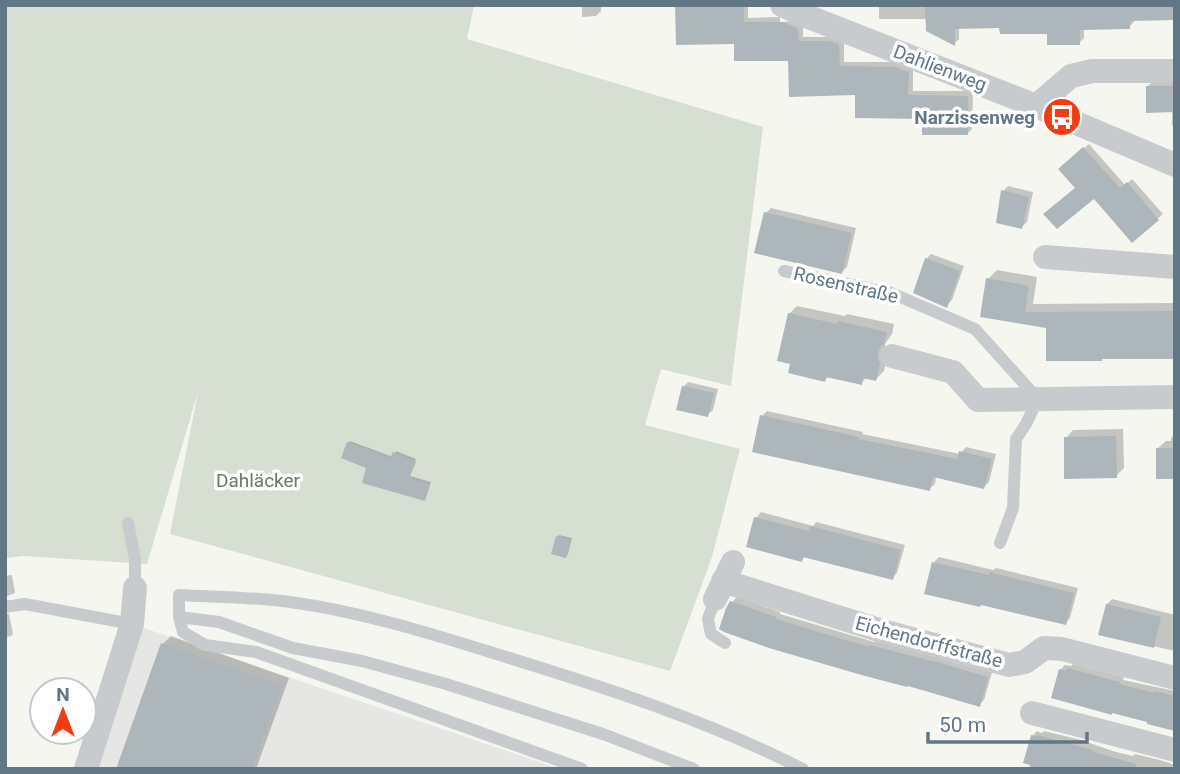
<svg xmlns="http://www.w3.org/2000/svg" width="1180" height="774" font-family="Roboto,sans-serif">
  <rect width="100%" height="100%" fill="#f6f6f1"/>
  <path fill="#e6e7e5" d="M132,624L560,769H83Z"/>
  <path fill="#d7ded2" d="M5,5H474L467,39L763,127L731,386L661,369L645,425L740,449L712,557L670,671L170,534L198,392L147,564L23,556L5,558Z"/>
  <path fill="#0003" d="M582,5H601V11L596,16L582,17Z
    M676,5H748V18L780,17V22L797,21L803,24V37H835L844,40V62H901L913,67V91H973L972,129L967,134L857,93L790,59L735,43Z
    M879,5H1175V20L1134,19V22L1129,27L1084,28V38L1079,43L1049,33L1001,26L959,27V39L954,44L927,19H879Z
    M1153,81H1175V126H1172V111L1147,87Z
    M1089,144L1125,185L1132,179L1163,214L1133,240L1065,165Z
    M1008,186L1033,192L1027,222L1022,227L1003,191Z
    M771,208L856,228L847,267L842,272L766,213Z
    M1175,220V240H1173L1174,222Z
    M931,254L964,266L952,300L947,305L926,259Z
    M997,270L1037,277L1033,304L1175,303V358L1048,327L982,315L988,279Z
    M797,306L845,316L847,314L894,324L892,334L885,344V351L887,355L884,371L876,379L867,377L861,383L829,376L825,380L792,363L789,314Z
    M688,382L718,389L713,410L707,415L683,387Z
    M767,411L863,432L862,434L960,454L966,447L996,454L989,482L984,487L936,476L935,484L929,489L762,416Z
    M1123,429L1124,468L1116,476L1066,438L1073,430Z
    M1175,434V477L1158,448L1166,441H1171V438Z
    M350,441L393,457L396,451L416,459L410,476L431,482L426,497L424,499L369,467L348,443Z
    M761,512L813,526L816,522L905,545L897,573L892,578L805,556L802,560L756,518Z
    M559,535L572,538L568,554L566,556L557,537Z
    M939,557L993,570L996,568L1078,588L1070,618L1065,624L934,562Z
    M12,575L15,593L5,597V576Z
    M737,597L780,612V614L874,642L876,641L992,672L984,700L979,705L732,602Z
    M1112,599L1175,615V651L1100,634L1107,604Z
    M5,614H9L13,634L11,636L5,637Z
    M171,636L289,678L256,769H118L163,644Z
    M1073,664L1124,677L1123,680L1175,691V729L1060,670L1065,665L1071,666Z
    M1037,731L1042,733L1044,731L1081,740L1116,752L1133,756L1135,754L1160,760L1175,765V769H1044L1032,736Z"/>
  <path fill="#adb6bb" d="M675,5H744V22H783L798,29L799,41H829L839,45L840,66L895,67L909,72L908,95L968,96V135H922V119L855,118V95L789,97L788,61H734V44L676,45Z
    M925,5H1175V20L1130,21V29L1080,30V45H1047V34H1000L999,28L955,29V46L926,31Z
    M1146,86H1175V112L1146,113Z
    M1083,147L1120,188L1127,182L1159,220L1132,243L1094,199L1057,229L1043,214L1075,188L1058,169Z
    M1001,190L1029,197L1022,229L996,223Z
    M764,212L852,233L842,274L754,253Z
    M925,258L960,271L947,308L913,293Z
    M986,278L1029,286L1025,312L1175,311V359H1102V361H1046V328L980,317Z
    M788,313L837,324L838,321L887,332L884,344L881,346L878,353V359L880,364L876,381L863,378L862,385L826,377L825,382L788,373L790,364L777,361Z
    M682,386L714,393L708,417L676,410Z
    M760,415L859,437L858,439L957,459L959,451L992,459L984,489L933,477L930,491L752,452Z
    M1116,436L1117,478L1064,479V437Z
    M347,442L390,458L393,452L416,462L409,478L430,484L425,501L362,483L366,468L341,458Z
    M1156,448H1175V479H1156Z
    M754,517L809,531L810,526L901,550L893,580L803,557L802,562L746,547Z
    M556,536L571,540L566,558L551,554Z
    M932,562L989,575V572L1074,593L1066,625L981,605L980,607L924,594Z
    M730,601L776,617V619L869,647V645L940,663L988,677L980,707L908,686L907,687L865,676L769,648L724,632L719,629L726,608Z
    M1106,604L1161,617L1154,648L1098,635Z
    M161,643L282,686L252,769H116Z
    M1067,668L1120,682L1119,684L1155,693V691L1175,696V731L1147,724V722L1112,713V715L1051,698L1059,669L1066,671Z
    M1031,735L1037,737V735L1093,750V752L1136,764L1135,769H1029L1030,765L1023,763Z"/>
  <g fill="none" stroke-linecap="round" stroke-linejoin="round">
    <path stroke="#c8cbce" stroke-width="12" d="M784,271L891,293L975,329L1038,399L1026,424L1016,439L1013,508L1000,543
      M128,523L135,559V588
      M715,599L708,619L711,634L725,643
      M5,607L25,604L132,624
      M179,617L219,622L293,648L362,661L446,684L603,734L694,769
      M582,769L256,652L205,645L183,632L179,617V595C216,597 254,597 290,602C364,612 435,635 506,657C607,688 708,721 803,769"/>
    <path stroke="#c8cbce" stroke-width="24" d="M782,5L806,16L1036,106L1175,165
      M1036,106L1071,76L1092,71H1175
      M1045,257L1175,267
      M892,356L953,372L978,400L1175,397
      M723,581L879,630L1009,665L1025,662L1044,648L1062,649L1175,678
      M715,599L733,562
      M1032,713L1175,750
      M86,769L132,624L135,588"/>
  </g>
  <defs>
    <g id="bus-disc" transform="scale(2.0125)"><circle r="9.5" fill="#f43c14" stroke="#fff"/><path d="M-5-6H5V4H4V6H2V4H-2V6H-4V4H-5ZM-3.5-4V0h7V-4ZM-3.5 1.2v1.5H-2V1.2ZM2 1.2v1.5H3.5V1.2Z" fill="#fff"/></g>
  </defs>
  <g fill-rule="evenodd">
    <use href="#bus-disc" x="1062" y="117"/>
  </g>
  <g text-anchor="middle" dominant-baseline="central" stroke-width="7" stroke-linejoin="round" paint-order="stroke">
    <g font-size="19" fill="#627786" stroke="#fff">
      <text transform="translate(940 68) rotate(21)">Dahlienweg</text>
      <text transform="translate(846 285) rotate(13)">Rosenstraße</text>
      <text transform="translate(929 642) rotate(15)">Eichendorffstraße</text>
    </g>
    <g font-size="19" font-weight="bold" fill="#627786" stroke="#fff" text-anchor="end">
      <text x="1035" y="117">Narzissenweg</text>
    </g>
    <g font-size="19" fill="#687c61" stroke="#fff">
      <text x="258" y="480">Dahläcker</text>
    </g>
  </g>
  <rect width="1180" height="774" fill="none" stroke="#627786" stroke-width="14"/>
  <g transform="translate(63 711)"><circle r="33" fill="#ffffff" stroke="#c0c9cf" stroke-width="2"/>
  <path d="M0-5L12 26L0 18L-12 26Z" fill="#f43c14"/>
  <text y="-10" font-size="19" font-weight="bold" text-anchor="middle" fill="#627786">N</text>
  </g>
  <path d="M928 732v10h159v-10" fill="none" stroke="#627786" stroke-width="3.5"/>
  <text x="939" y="732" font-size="21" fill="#627786" stroke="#ffffff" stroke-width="5" paint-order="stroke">50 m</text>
</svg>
